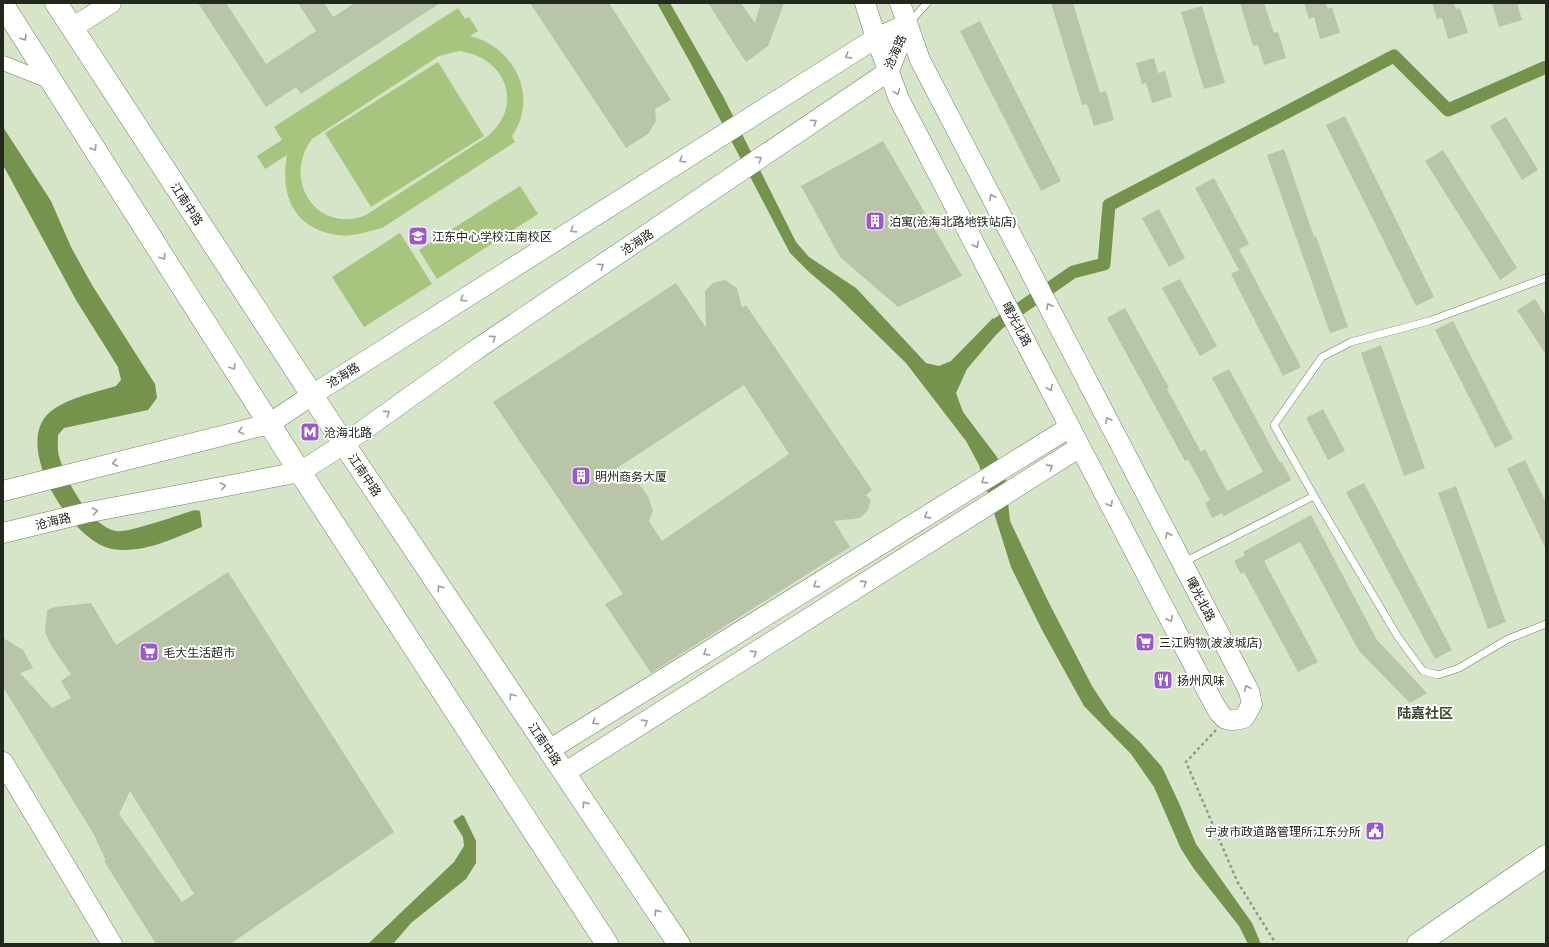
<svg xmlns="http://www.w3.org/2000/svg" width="1549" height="947" font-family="'Open Sans','Noto Sans SC',sans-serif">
  <rect width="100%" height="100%" fill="#d6e4c7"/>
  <path fill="#a7c57f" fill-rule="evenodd" d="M458,8L465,19L469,17L478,31L470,36C515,47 539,97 512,136L515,142L382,228C367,232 352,237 337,235C293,228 280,195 287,155L265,169L257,156L282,140L274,127ZM459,51C505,57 525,104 488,136L366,215C318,235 281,181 312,139L439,56Z
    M438,62L484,136L371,207L325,133Z
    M520,186L538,214L437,279L419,250Z
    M400,233L432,284L364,327L332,277Z"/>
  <path fill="#75934c" d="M657,3H670L724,98L796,242L809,257L856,288L926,363L939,366L951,361L993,318L1000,330L967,369L956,393L963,412L997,457L1005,475L1010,521L1048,601L1092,686L1111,715L1141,743L1162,767L1179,803L1196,844L1252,923L1261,944H1248L1239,926L1194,869L1181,849L1154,787L1131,754L1084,706L1042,630L1011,567L979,465L966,441L906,363L835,294L809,272L790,253L691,64Z
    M3,127L51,201L71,247L92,285L155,384L157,398L148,410L64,428L58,435C58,442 57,449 59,456C65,480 90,526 116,531C126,534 181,514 195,510L200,511L202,527C174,538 144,554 112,549C72,542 12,446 49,413C66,398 94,393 116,386L121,380L118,367L76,300L3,165Z
    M462,815L464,816L476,841V863L466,879L411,923L393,944H368L454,862L464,846L463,837L453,821Z"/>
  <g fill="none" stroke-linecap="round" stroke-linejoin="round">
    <path stroke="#75934c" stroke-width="13" d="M984,337L999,323L1073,272L1104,264L1109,205L1394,56L1448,110L1546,67"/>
  </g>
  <path fill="#b8c5a8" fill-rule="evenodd" d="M198,3H226L266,64L316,31L298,3H324L333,17L355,3H440L301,94L296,87L266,107Z
    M530,3H609L671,100L655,109L656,121L648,134L626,148Z
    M708,3H741L755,23L761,3H784L768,46L746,62Z
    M1051,3H1073L1100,93L1106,91L1114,120L1094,126L1087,104L1082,105Z
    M1240,3H1264L1274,33L1278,32L1286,58L1264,65L1258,45L1253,46Z
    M1304,3H1326L1328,9L1332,7L1340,33L1320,39L1314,17L1309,19Z
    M1432,3H1454L1456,9L1460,8L1468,33L1448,39L1442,18L1437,19Z
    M1492,3H1517L1522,20L1499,27Z
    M1202,6L1225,83L1204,89L1181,12Z
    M980,21L1061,181L1041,191L960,31Z
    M1154,58L1158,73L1165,71L1172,97L1152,103L1146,83L1142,84L1136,63Z
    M1345,116L1434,297L1416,306L1326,125Z
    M1506,117L1538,170L1522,180L1490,126Z
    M883,141L962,276L898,307L840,257L801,186Z
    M1284,149L1314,237L1316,236L1348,327L1330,333L1267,155Z
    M1443,150L1517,268L1500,280L1425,161Z
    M1214,178L1249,244L1239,249L1301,367L1283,376L1231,274L1239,270L1195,188Z
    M1159,209L1185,258L1169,267L1142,218Z
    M1180,279L1217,346L1200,356L1162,288Z
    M725,280L737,288L742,308L746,305L872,490L866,495L871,500L868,510L860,518L834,521L850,547L651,673L605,604L623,594L493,402L676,283L706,328L705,291L713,283ZM744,385L789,454L662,541L649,521L653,511L648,496L639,484L624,483L614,470Z
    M1535,299L1546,317V355L1517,310Z
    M1125,308L1169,388L1167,389L1201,452L1205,449L1227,491L1263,472L1212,378L1229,369L1280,463L1282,462L1291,480L1224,516L1222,513L1212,518L1205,503L1210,500L1188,459L1185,461L1107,318Z
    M1453,321L1513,439L1495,448L1435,330Z
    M1381,345L1425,468L1404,476L1361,353Z
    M1323,409L1345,451L1328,460L1306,418Z
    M1525,460L1546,503V549L1507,469Z
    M1364,483L1452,650L1435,659L1346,492Z
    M1456,486L1506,622L1488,629L1438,493Z
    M1311,515L1377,640L1427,693L1410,703L1359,651L1300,542L1264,561L1318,662L1298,672L1244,572L1241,574L1234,561L1245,555L1243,552Z
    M228,572L394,832L230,944H156L104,861H106L93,833L3,687V638L23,650L33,668L20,673L52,708L71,698L61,681L71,674L52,647L45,632L47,610L55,607L91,603L116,645ZM130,791L194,894L182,902L119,814Z"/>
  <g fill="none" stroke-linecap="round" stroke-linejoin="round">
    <g stroke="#748066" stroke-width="8">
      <path id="lane" d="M910,22L927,3
        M1314,496L1398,637L1423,671L1438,675L1459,668L1508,639L1546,624
        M1184,562L1314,496L1274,425L1322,357L1351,342L1429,321L1546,278"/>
    </g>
    <g stroke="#748066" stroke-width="15">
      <path id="street" d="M3,63L51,82"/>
    </g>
    <g stroke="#748066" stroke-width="21">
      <path id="secondary" d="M865,3L876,38L899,99L1214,704C1223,720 1226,723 1244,718L1252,704L1249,691L920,60L900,3
        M72,28L111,3
        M3,491L269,424L312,395L876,38L907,24
        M3,533L85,513L300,472L344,444L477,349L889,71L907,24
        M549,750L1070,427
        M3,762L112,944
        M564,773L1080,447"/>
    </g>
    <g stroke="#748066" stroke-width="23">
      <path id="primary" d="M56,3L344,444L679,944
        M3,5L300,472L607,944"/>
    </g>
    <g stroke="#748066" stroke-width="23">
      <path id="highway" d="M1418,944L1546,856"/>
    </g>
    <path stroke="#8f9a84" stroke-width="2.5" stroke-dasharray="3 3" stroke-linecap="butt" d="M1216,730L1186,762L1237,881L1276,944"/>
    <use href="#lane" stroke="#fff" stroke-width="7"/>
    <use href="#street" stroke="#fff" stroke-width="14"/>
    <use href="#secondary" stroke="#fff" stroke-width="20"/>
    <use href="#primary" stroke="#fff" stroke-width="22"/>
    <use href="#highway" stroke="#fff" stroke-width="22"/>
  </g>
  <defs><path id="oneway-chevron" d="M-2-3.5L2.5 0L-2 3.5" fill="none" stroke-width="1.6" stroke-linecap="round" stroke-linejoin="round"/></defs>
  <g stroke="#9c9e99">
    <use href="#oneway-chevron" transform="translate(24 38) rotate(58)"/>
    <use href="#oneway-chevron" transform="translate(848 56) rotate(148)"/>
    <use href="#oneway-chevron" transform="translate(897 92) rotate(69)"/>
    <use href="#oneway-chevron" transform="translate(814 122) rotate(-34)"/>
    <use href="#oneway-chevron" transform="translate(94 148) rotate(58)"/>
    <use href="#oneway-chevron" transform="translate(759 159) rotate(-34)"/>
    <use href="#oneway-chevron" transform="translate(682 160) rotate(148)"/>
    <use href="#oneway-chevron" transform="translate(992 197) rotate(-117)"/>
    <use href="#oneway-chevron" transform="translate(573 230) rotate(148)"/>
    <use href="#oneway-chevron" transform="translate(976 245) rotate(63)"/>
    <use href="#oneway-chevron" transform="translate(163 257) rotate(58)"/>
    <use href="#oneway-chevron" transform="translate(601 266) rotate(-34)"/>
    <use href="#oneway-chevron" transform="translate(463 299) rotate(148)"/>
    <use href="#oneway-chevron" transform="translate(1049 306) rotate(-117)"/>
    <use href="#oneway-chevron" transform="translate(493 338) rotate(-34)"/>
    <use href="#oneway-chevron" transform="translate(233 367) rotate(58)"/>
    <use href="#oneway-chevron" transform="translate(1050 388) rotate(63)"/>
    <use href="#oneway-chevron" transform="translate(387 413) rotate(-36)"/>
    <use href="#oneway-chevron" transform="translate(1108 420) rotate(-117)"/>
    <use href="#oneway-chevron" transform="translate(241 431) rotate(166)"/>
    <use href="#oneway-chevron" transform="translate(115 463) rotate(166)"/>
    <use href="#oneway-chevron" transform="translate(1050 467) rotate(-33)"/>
    <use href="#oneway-chevron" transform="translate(984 481) rotate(148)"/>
    <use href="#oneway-chevron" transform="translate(223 486) rotate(-11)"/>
    <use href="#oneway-chevron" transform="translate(1110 504) rotate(63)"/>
    <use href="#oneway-chevron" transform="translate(95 511) rotate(-11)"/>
    <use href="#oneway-chevron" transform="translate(927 516) rotate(148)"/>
    <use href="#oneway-chevron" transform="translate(1168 535) rotate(-117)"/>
    <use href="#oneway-chevron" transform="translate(864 583) rotate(-32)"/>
    <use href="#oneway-chevron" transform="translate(816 585) rotate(148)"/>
    <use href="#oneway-chevron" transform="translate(440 588) rotate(-124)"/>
    <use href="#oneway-chevron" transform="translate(1170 619) rotate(63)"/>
    <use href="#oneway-chevron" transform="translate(706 653) rotate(148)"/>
    <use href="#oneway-chevron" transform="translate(754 653) rotate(-32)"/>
    <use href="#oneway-chevron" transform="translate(1247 688) rotate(-114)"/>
    <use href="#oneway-chevron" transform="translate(512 696) rotate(-124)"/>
    <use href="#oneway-chevron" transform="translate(595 722) rotate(148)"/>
    <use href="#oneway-chevron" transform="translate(645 722) rotate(-32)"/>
    <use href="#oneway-chevron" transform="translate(585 804) rotate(-124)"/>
    <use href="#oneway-chevron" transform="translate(657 912) rotate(-124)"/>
  </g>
  <defs>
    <g id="building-square" transform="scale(1)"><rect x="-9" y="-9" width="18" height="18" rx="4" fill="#9b59ce" stroke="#fff"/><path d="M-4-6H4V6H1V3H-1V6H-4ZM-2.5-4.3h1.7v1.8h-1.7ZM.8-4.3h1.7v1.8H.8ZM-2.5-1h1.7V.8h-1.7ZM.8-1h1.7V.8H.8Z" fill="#fff"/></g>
    <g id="school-square" transform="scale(1)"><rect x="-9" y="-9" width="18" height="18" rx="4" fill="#9b59ce" stroke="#fff"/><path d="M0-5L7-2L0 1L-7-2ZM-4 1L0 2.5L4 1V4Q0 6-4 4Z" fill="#fff"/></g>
    <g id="metro-square" transform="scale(1)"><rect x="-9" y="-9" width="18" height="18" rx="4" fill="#9b59ce" stroke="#fff"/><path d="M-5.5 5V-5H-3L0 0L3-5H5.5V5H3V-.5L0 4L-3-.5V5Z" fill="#fff"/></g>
    <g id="supermarket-square" transform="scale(1)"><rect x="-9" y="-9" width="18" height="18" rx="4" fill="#9b59ce" stroke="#fff"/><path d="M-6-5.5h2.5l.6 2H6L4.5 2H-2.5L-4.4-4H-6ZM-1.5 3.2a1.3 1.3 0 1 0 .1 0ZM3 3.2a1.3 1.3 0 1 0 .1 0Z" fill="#fff"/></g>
    <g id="restaurant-square" transform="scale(1)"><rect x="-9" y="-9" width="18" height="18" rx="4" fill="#9b59ce" stroke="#fff"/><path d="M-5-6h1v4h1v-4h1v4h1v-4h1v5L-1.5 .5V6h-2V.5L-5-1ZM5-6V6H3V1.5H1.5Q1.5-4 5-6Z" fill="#fff"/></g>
    <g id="civic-square" transform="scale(1)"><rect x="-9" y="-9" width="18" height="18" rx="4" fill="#9b59ce" stroke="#fff"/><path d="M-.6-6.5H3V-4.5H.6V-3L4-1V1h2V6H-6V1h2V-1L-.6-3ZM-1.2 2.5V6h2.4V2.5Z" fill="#fff"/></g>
  </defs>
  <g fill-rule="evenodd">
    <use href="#building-square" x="875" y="221"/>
    <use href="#school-square" x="418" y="236"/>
    <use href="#metro-square" x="310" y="432"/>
    <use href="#building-square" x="581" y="476"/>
    <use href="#supermarket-square" x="1145" y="642"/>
    <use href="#supermarket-square" x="149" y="652"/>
    <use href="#restaurant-square" x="1163" y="680"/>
    <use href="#civic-square" x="1375" y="831"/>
  </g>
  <g text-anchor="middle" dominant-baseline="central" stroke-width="4" stroke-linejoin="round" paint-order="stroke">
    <g font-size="12" fill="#23281d" stroke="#fff">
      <text transform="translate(895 52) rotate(-66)">沧海路</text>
      <text transform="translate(187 204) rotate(57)">江南中路</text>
      <text transform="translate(637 242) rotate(-34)">沧海路</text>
      <text transform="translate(1017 324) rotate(62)">曙光北路</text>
      <text transform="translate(343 375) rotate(-32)">沧海路</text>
      <text transform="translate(365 475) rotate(56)">江南中路</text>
      <text transform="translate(53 521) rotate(-14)">沧海路</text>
      <text transform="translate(1201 599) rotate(63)">曙光北路</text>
      <text transform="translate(545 744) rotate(56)">江南中路</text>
    </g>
    <g font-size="12" fill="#23281d" stroke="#fff" text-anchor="start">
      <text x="889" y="221">泊寓(沧海北路地铁站店)</text>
      <text x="432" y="236">江东中心学校江南校区</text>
      <text x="324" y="432">沧海北路</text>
      <text x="595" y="476">明州商务大厦</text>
      <text x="1159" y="642">三江购物(波波城店)</text>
      <text x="163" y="652">毛大生活超市</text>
      <text x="1177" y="680">扬州风味</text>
      <text x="1361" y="831" text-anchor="end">宁波市政道路管理所江东分所</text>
    </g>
    <g font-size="14" font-weight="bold" fill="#424d35" stroke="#fff">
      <text x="1425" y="712">陆嘉社区</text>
    </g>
  </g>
  <rect width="1549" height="947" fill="none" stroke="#23281d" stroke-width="8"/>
</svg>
